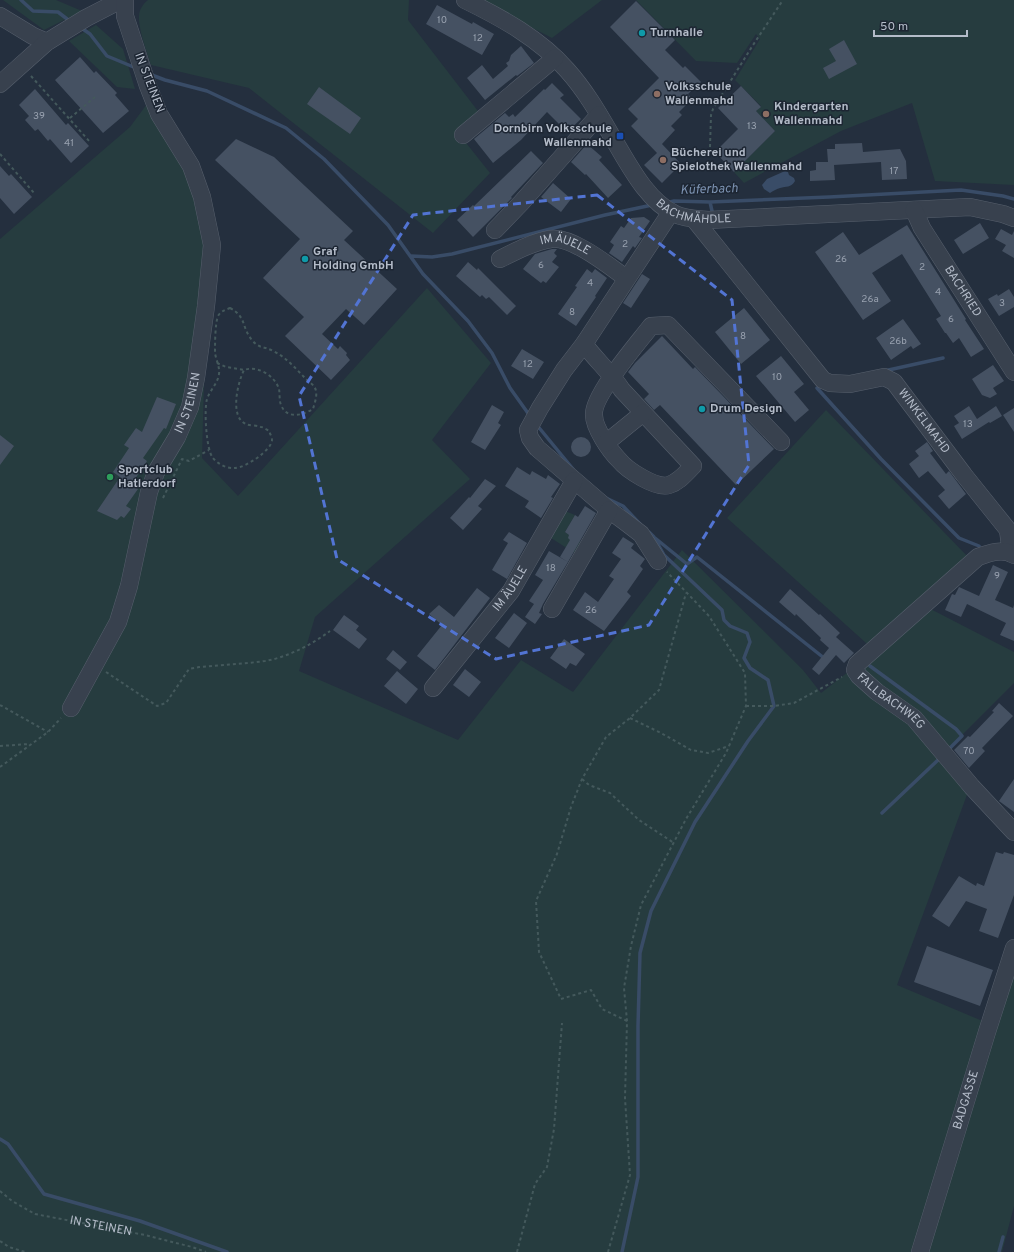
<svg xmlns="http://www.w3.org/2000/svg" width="1014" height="1252" font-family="Overpass,sans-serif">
  <rect width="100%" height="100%" fill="#242f3e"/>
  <path fill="#263c3f" d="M3,0H56L82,11L44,30Z
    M148,0H409L408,20L481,115L459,134L490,173L433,233L249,88L151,65C147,53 138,28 139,16C139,10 143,4 148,0Z
    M478,0H602L552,38Z
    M636,0H1014V185L935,181L912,103L841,131L744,183L734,172L775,131L756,111L761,106L735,80L760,39L756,34L737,63L696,61Z
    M96,25L123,49L135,89L117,87L69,41Z
    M147,104L189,172L208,234L202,458L238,496L427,288L491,363L432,440L470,479L315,617L299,671L458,740L521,660L573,692L682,550L803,670L821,693L875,651L727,518L826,410L968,557L917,602L1014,652V683L940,757L968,792L897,985L992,1025L1014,960V1206L1002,1252H0V239L130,127Z
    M565,511L575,515L565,532L581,542L603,511L579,556L551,538Z"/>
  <path fill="#394c67" d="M785,171L788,172L789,175L794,178L795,181C791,188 786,186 780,188C776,189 773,191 770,193L764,189L762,185L767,179Z"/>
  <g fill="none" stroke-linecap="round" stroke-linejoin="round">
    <path stroke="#394c67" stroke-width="3.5" d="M21,0L33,11L58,12L71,22
      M80,27L90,34L107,56L136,68
      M149,74L165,80L207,91L286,128L324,159L388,225L423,274L468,321L492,353L510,388L530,416
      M710,202L712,211
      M666,203L674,201L710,202L829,197L961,190L1003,196L1014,199
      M411,256L432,257L452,254L605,215L652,205
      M884,371L943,358
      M817,388L881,459L959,538L979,546
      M536,424L573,469
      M606,498L623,506L640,524
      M655,538L687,564L697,557L824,658
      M870,666L956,729L962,736L950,748
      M882,813L938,760
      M0,1139L8,1144L44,1194L140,1221L227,1252
      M622,1252L638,1177V1026L640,953L651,911L695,822L748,741L774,706L768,680L750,668L744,658L750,642L747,633L730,626L724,620L722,610L664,555L654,537L649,532
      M999,1252L1003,1237"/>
  </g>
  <path fill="#455162" d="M636,1L675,40L665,50L683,68L685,66L701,82L688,94L692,99L679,112L682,115L671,126L675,130L662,144L681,164L662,183L644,165L657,153L631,126L638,119L628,109L659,78L610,27Z
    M437,5L472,24L473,22L494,34L482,55L426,24Z
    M844,40L857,64L829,79L823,68L836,61L829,49Z
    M521,46L534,63L517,76L516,75L485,100L467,78L482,65L493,79L508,66L506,63L509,61L511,55Z
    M80,57L94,73L96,71L117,93L115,95L129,111L103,133L55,80Z
    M552,83L564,95L560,98L581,119L567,132L547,112L521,140L493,163L474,139L505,113L509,117L513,114L515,117L544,89L545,90Z
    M741,86L761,107L756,111L775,131L734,172L715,152L738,129L718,108Z
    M319,87L361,118L350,134L307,104Z
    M35,89L66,125L68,123L89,146L71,163L50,139L48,141L38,129L35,131L25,120L29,116L19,105Z
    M236,139L274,157L353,231L344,240L397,289L364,325L346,309L322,334L338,349L340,346L347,353L346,355L350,360L331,380L285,336L304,317L263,278L300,239L215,160Z
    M862,143L863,152L900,149L906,161L907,179L882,180L881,162L834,165L835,180L810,181V171L816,170V162H828L827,149H835V144Z
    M587,144L602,157L599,160L622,185L608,198L586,174L585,175L571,162Z
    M531,151L543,163L511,197L512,198L473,237L457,220L473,205L474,206Z
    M0,166L9,176L11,174L32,197L14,214L0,198Z
    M553,183L571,199L561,212L541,197Z
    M644,217L650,221L639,237L642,238L635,248L633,246L622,262L609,253L614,245L610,242L621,226L624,228L631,218Z
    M980,223L989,238L963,254L954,240Z
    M907,225L966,319L965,320L984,349L971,357L959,338L953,343L946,333H945L936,319L941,316L902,254L872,273L891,301L863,320L815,252L843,232L859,255Z
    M1001,229L1012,235L1014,231V258L1002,251L1006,245L995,239Z
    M552,249H557L554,253L557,256L552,262L559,267L546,283L543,281L541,283L523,269L535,254Z
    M468,262L477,270L478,268L516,306L507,315L489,297L486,299L482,295L480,297L456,276Z
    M587,269L592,273L595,269L607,278L595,296L596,297L576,326L558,314L577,287L575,286Z
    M642,274L650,279L631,308L623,303Z
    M1009,289L1014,297V307L999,316L988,299L997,294L998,296Z
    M744,308L770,340L741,364L715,332Z
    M903,319L921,344L913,349L911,346L891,360L876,338Z
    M662,336L693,369L695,367L774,449L736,485L660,405L654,410L644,399L649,394L628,372L635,363Z
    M522,349L544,362L533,379L511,366Z
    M781,356L804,384L794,392L809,410L795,422L756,376Z
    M993,365L1004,381L993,388L997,394L990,398L982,395L972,379Z
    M157,397L176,404L166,429L164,428L143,458L147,461L131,485L138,489L126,506L131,509L124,518L121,516L117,520L97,511L120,477L113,472L129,448L124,445L136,428L142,432Z
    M492,405L504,412L498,423L501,425L485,450L471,442Z
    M969,406L977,419L996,406L1002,416L990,423L989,422L962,439L954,426L959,423L954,416Z
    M1014,408V432L1003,415Z
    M0,435L14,446L0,465Z
    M571 447a10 10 0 1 1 20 0a10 10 0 1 1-20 0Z
    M927,442L933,451L930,453L946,474L949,471L966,494L949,509L938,496L945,490L928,471L919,478L909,464L919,456L915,451Z
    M517,467L530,475L532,471L546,479L548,475L560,484L551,497L553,498L541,518L525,507L529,501L505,486Z
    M485,479L496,486L478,506L482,509L463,530L450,518L469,497L470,498Z
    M585,506L596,513L568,562L560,557L570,540L568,538L569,535L565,532L575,515L578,517Z
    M509,532L527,543L507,579L492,570L508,543L503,540Z
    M623,537L634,544L631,548L645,559L640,566L643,569L627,592L631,596L604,631L573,610L585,592L598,602L614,579L609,576L621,559L612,553Z
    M549,551L568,562L543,604L539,613L542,614L535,624L525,617L534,604L529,601L543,580L535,575Z
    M993,565L1008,572L995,600L1013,608L1014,605V641L1000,635L1006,623L967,604L961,617L945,610L952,594L955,595L959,587L979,596Z
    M477,588L490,598L435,670L417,656L442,625L429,614L439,605L454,617Z
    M790,589L819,615L820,614L840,633L836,637L854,653L844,663L836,655L819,675L812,669L829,648L820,640L821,638L796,614L795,616L779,602Z
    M514,613L527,623L509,648L495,638Z
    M344,615L359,626L356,630L367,639L359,649L333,630Z
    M564,639L585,654L576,666L570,663L566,669L550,658Z
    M393,650L407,662L400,670L386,659Z
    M465,669L481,682L469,697L453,685Z
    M397,671L418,689L406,704L384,686Z
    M999,703L1013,716L982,748L985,751L969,768L954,750L968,736L970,737L994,712L992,711Z
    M1014,779V812L999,801Z
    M996,852L1003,854L1004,852L1014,855V895L998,938L979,931L987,909L966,901L949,927L932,916L959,876L976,886L977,883L984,886Z
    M927,946L993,970L980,1006L914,982Z"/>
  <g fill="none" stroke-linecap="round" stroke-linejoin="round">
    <g stroke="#565f6c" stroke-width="18">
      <g id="minor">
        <path id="s2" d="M465,0C502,18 540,39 567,70C586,91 600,116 614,140C629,165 647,201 675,214C685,219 697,219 708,220L970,207L1003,214L1014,218"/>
        <path d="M0,16L33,36L47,42"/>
        <path d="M0,84L47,42L86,18L121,0"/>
        <path d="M463,135L555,58"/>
        <path id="s3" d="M914,210L922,228L1014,372"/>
        <path id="s4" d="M694,219L823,380L830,383L850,384L884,377L894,382L964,475L1008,530L1011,553"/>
        <path d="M495,230L521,203L599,115"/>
        <path id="s5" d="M500,259C516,251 533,242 551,239C572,236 609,266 626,278"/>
        <path d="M584,344C596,360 611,373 622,390L693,466C686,473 679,482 669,485C656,489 627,470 619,460C610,451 594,428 594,415C592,396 638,343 651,326L668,325L781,442"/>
        <path d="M606,443L643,413"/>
        <path id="s6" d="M1014,555C1003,548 989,553 978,557L857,664L855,670L859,676L877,692L914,718L972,787L1014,832"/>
        <path d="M658,561L641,534L624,521L609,510L537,448L530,438L528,430L540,408L564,370L584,344L671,212"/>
        <path d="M552,609L609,510"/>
        <path id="s7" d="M433,688L511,591L574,481"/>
        <path id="s8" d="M71,708L118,622L129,586L149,492L156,472L177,437L190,407L196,378L206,306L212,245L202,197L191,166L159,114L148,86L125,16V0"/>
        <path id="s9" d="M920,1252L987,1032L1014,948"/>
      </g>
    </g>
    <g stroke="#44595c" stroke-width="2" stroke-dasharray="3 3" stroke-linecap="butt">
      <path d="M31,76L90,142"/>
      <path d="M70,118L95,97"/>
      <path d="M710,147L711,115L713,109L753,45L783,0"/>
      <path d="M0,154L34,193"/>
      <path d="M230,308C247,317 241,327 252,340C259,349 264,346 273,351C286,357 296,369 306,379C308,381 313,384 315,388C318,394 315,402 313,409C303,415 287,420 281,405C279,400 280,394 279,389C275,376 258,365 244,370C238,382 229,417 246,424C250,426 257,425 261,427C264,427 267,430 269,431C270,434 272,437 272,440C272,450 245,468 235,468C227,469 218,464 213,458C206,450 204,409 207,399C210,390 218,383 219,374C220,367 216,360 215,353C215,344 215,324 218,316C221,311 225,310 230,308Z"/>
      <path d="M217,363L226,367L244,370"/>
      <path d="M163,498L182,459L189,461L209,450"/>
      <path d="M106,672L157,706L166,703L189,669L199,667C221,665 243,664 265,661C288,657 311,645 330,631"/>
      <path d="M0,705L48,732"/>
      <path d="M746,706H774L794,703L842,677"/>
      <path d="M630,718L661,733L691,750L708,753L729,746"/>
      <path d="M0,746L29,744"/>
      <path d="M0,767L48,732L61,718"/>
      <path d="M582,779L589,785L610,793L639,820L674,843"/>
      <path d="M627,1021L602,1009L591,990L561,999L539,952L536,901L557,854L571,807L582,779L606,737L630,718L659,690L686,593"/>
      <path id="s1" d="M0,1191L12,1201L35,1214L145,1235L192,1247L206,1252"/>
      <path d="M0,1241L9,1247L25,1252"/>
      <path d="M517,1252L535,1184L547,1167L554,1129L562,1023"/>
      <path d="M608,1252L630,1175L625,1098L627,1021L624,988L631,946L641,905L686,819L726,753L746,706L745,673L709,616L667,572"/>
    </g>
    <use href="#minor" stroke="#38414e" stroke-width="17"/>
  </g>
  <path fill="none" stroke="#5274d3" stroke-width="3" stroke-dasharray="8 5" stroke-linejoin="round" d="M597,195L732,300L749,465L649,625L496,659L337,559L299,396L413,215Z"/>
  <g fill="#0f9aa8" stroke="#1d2633" stroke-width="1.5">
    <circle cx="642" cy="33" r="4"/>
    <circle cx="305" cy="259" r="4"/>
    <circle cx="702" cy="409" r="4"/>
  </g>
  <g fill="#8d6e63" stroke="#1d2633" stroke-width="1.5">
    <circle cx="657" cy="94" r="4"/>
    <circle cx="766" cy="114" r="4"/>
    <circle cx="663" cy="160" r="4"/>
  </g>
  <rect fill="#1a4fb4" stroke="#1d2633" stroke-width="1.5" x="616" y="132" width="8" height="8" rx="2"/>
  <circle fill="#2e9e5b" stroke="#1d2633" stroke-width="1.5" cx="110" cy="477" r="4"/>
  <g text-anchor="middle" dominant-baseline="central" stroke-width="3" stroke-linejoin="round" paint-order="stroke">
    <g font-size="10" fill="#98a1af">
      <text x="442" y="20">10</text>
      <text x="478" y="38">12</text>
      <text x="39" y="116">39</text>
      <text x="752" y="126">13</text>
      <text x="69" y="143">41</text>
      <text x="894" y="171">17</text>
      <text x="625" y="244">2</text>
      <text x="841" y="259">26</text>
      <text x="541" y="265">6</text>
      <text x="922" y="267">2</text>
      <text x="590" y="283">4</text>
      <text x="938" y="292">4</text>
      <text x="870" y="299">26a</text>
      <text x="1002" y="303">3</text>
      <text x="572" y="312">8</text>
      <text x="951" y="319">6</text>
      <text x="743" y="336">8</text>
      <text x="898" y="341">26b</text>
      <text x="528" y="364">12</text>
      <text x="777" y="377">10</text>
      <text x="968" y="424">13</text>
      <text x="551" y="568">18</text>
      <text x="997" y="576">9</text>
      <text x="591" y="610">26</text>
      <text x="969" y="751">70</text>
    </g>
    <g font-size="12" font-weight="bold" fill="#b4bcc9" stroke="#1d2633" text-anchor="start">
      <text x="650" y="33">Turnhalle</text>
      <text x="665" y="87">Volksschule<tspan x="665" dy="14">Wallenmahd</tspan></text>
      <text x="774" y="107">Kindergarten<tspan x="774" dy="14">Wallenmahd</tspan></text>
      <text x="612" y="129" text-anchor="end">Dornbirn Volksschule<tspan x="612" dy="14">Wallenmahd</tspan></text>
      <text x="671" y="153">Bücherei und<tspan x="671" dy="14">Spielothek Wallenmahd</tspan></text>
      <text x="313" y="252">Graf<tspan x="313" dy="14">Holding GmbH</tspan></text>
      <text x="710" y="409">Drum Design</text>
      <text x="118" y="470">Sportclub<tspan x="118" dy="14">Hatlerdorf</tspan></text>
    </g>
    <g font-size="12" fill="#b4bcc9" stroke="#1d2633">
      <text transform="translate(149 83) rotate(69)">IN STEINEN</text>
      <text stroke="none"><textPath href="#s2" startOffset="324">BACHMÄHDLE</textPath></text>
      <text stroke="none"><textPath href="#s5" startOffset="70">IM ÄUELE</textPath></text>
      <text stroke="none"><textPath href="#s3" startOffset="95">BACHRIED</textPath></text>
      <text stroke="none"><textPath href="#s8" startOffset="330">IN STEINEN</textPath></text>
      <text stroke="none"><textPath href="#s4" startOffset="329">WINKELMAHD</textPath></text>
      <text stroke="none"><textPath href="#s7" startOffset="126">IM ÄUELE</textPath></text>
      <text stroke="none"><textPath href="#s6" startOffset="253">FALLBACHWEG</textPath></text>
      <text stroke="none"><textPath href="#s9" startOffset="159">BADGASSE</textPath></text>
      <text stroke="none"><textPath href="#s1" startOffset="109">IN STEINEN</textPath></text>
    </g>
    <g font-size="13" font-style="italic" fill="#7c92b1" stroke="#1d2633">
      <text transform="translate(709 190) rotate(-2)">Küferbach</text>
    </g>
  </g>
  <path d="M874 30v6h93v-6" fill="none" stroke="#b4bcc9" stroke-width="2"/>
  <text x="880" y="30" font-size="12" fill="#b4bcc9" stroke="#1d2633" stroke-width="3" paint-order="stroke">50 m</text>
</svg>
